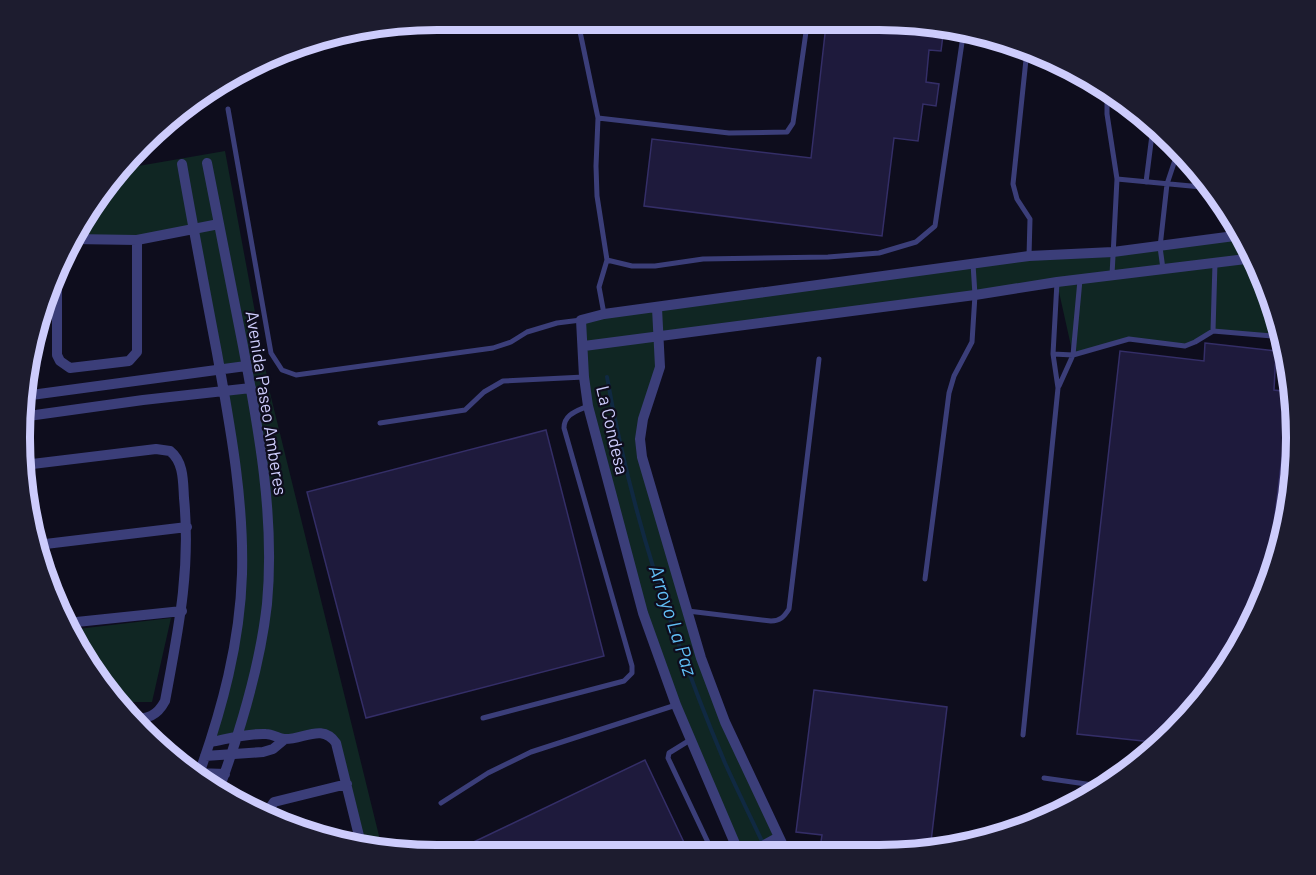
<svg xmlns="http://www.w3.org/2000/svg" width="1316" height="875" font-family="Barlow,sans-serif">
  <rect width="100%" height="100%" fill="#0e0d1d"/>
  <path fill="#102623" d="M225,151L270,393L382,848H362L332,737L285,739L264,734L210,742L227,685L242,573L224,391L250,388L246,367L220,370L194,229L137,240L73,239L106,183L121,169Z
    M1242,235L1265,277L1283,337L1213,331L1190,345L1129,339L1073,355L1057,283L660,336V362L640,439L701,658L787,854L739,853L643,613L588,406L581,320L973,264Z
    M171,618L152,702H118L75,646L69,630Z"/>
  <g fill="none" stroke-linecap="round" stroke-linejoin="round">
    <path stroke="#102942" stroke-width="4" d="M607,377C630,509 673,640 725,763C739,794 754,824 768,854"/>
  </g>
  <path fill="#1e1a3c" stroke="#342e67" stroke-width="1.5" d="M826,25L944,27L941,51L929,50L926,82L939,84L936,106L923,104L918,141L894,138L882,236L644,206L652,139L811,158Z
    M1205,343L1276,351L1274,390L1290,392L1265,597L1226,669L1174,733L1162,743L1077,734L1120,351L1204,361Z
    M546,430L604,656L366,718L307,492Z
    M814,690L947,707L930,850L879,856L819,855L822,835L796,832Z
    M645,760L689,853L459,849Z"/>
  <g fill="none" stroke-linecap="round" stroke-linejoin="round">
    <path stroke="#3b3e79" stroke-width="5" d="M578,22L598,118L596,166L597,196L607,260L599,287L604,314
      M1027,50L1013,184L1017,199L1030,219L1029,256
      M1107,94V114L1117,179L1212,188
      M228,109L271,353L282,370L296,375L493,348L511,342L527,332L557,323L581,320
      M598,118L729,133L787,132L793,123L807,25
      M1146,182L1153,127
      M607,260L632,266H655L703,259L828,257L879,253L916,242L935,226L964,29
      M1163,269L1160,247L1167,184L1179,148
      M1112,275L1117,179
      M1213,331L1215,263
      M1053,354L1073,355L1129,339L1185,346L1195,342L1213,331L1283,337
      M1059,386L1073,355L1080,280
      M380,423L465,410L484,392L503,381L584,377
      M925,579L949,393L954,376L972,342L975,295L973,264
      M688,611L771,621C780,621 784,617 789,609L819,359
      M483,718L624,681L632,673V666L564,428C564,414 577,411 588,406
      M1023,735L1058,388L1053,354L1057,282
      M690,740L669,753L668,758L713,853
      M1044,778L1107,787
      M441,803L488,773L531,752L676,705"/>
    <path stroke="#3b3e79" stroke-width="10" d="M207,163C219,224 231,285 243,346C259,431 275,518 267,604C260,667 241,729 219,789
      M182,164C193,227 205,290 217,353C230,426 244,499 242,574C240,643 222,709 199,774
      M73,239L137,240L219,224
      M57,268V355L60,361L70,368L129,361L137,352V240
      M657,308L660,367L643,419L640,439L642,457L701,658L725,722L787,854
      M584,346L975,295L1057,282L1254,258
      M24,396L246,366
      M21,417L143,400L251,388
      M24,465L156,449L170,451C184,462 183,482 184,498C191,571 178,631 165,701C157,716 148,719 131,719
      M37,545L187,527
      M67,623L182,611
      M210,742C227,739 248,733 266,734C272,734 278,738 284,739C303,740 322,723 336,743L362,848
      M205,756L263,752L273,749L285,739
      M197,773L225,774
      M272,819L270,808L274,802L347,784
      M739,853L676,705L643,613L588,406L584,377L581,320L604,314L1029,256L1113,252L1242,235
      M748,854L779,837"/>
    <g stroke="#0fe3e5" stroke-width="6">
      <path id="rail" d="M727,31L728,24"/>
    </g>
    <use href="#rail" stroke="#0e0d1d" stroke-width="4" stroke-dasharray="11" stroke-linecap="butt"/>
  </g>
  <g text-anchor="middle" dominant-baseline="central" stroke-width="4.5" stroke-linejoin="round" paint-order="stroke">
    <g font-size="18" fill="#cdccfc" stroke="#0e0d1d">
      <text transform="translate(267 403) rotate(81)">Avenida Paseo Amberes</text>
      <text transform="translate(613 430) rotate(77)">La Condesa</text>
    </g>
    <g font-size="20" font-style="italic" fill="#61bef5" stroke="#0e0d1d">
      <text transform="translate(674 620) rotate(72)">Arroyo La Paz</text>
    </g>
  </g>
  <path d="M0 0H1316V875H0ZM437 30H879A407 407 0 0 1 1286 437V438A407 407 0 0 1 879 845H437A407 407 0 0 1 30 438V437A407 407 0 0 1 437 30Z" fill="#1d1c2f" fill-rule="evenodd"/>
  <path fill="none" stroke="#cdccfc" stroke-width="8" d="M437 30H879A407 407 0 0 1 1286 437V438A407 407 0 0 1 879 845H437A407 407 0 0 1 30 438V437A407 407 0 0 1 437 30Z"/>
</svg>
